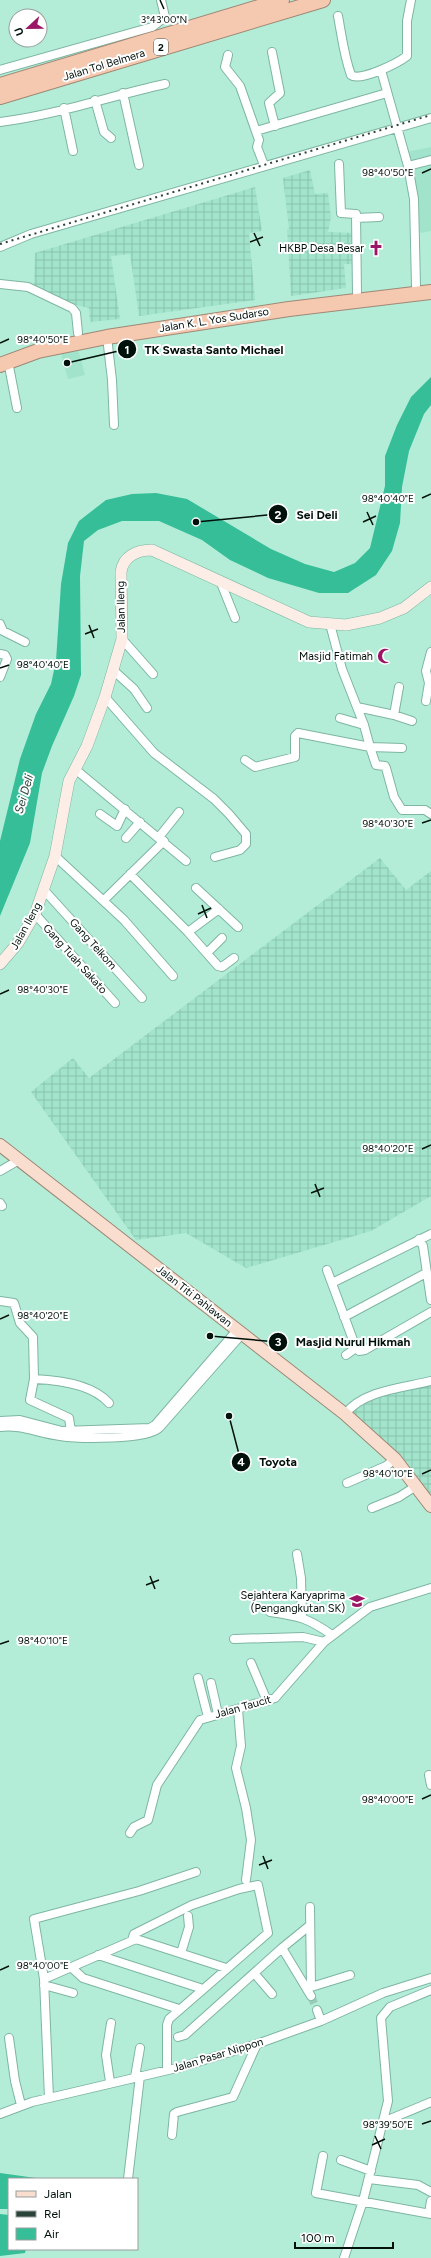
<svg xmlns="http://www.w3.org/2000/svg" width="431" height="2258" font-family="Figtree,sans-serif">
  <defs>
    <pattern id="industrial-grid" width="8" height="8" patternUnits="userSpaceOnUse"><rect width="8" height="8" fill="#a1e4cb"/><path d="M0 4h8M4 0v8" fill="none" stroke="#89c3ad"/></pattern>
  </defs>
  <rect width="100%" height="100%" fill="#b3edd7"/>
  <path fill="#a1e4cb" d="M431,147V231L421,233L415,221L406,152Z
    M77,345L85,375L68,379L60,350Z"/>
  <path fill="url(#industrial-grid)" d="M310,170L315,194L328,193L331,217L328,232L354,233L355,264H344L346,288L291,296L287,229H289L283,178Z
    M255,187L262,231L249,233L255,300L139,316L130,254L111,256L120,319L90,322L89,308L76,305L34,285L35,253Z
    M380,858L406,890L431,871V1196L371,1231L246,1268L186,1233L136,1240L31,1092L73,1058L89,1078Z
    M431,1384V1496L399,1456L351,1410L368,1400Z"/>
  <path fill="#36be98" d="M431,377V405L424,414L409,451L402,487L400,523L392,551L376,575L348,593H319L268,578L230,560L202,540L159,521H122L98,530L84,541L80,576L81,675L74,696L52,746L42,773L30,843L0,916V841L20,759L36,714L51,684L56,661L61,584L68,543L79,521L106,500L132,494L156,493L187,499L271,549L305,564L334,572L355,563L370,548L385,486V456L397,425L411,397Z
    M0,2173L43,2179H9V2209H0Z
    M0,2214L9,2215V2249H26L25,2253L0,2256Z"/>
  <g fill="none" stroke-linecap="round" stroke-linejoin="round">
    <path stroke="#98ccb8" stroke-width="8" stroke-dasharray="8 4" stroke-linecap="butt" d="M311,1996L317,2010"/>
    <g stroke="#7eb6a2" stroke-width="10">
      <path id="street" d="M338,16C342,37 344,56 351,75C360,82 398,63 407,56V21L411,0
        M272,52L280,93L269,103L275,126
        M228,55L225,67L240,86L259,140L257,147L264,165
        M0,70L152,27L165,17L161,0
        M381,70L408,166L414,199L416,286
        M123,93L139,165
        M95,100L104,132L111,138
        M64,108L73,151
        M0,122C56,115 110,96 165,84
        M256,131L387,93
        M339,164L341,213L356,214L357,293
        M408,166L431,160
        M356,218L379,217
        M0,247L31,234L431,118
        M0,284L28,287L72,308L76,313L78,333
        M107,337L112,380L114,425
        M8,361L17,408
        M221,583L235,618
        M0,624L3,631L25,642
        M122,639L153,674
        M0,654L5,655L7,659L0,677
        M113,670L134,689L147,708
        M105,697L154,753L214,799L229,814L246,834V844L240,850L215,857
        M426,701L429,683L426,671L431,652
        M357,707L394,715L399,687
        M394,715L412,721
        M340,718L364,725
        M402,748L370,747L376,765L385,766L386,768L394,797L402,810H425L431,814
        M245,760L255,767L295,757V736L298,733L370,747L364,725L342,669L330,624
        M75,769L186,861
        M100,814L117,826L125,809
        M159,837L179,812
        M126,838L140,822
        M55,856L124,920L173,976
        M130,874L188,932L218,966L222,967L234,958
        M196,888L238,927
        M44,890L142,998
        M104,900L164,841
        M35,914L115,1003
        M188,932L219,909
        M207,953L222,938
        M0,1171L19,1160
        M0,1203L2,1206
        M419,1239L423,1246L431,1300
        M327,1270L356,1348L359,1351L365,1350L431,1312
        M332,1283L431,1234
        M0,1301L14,1303L20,1323L33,1337L34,1379L30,1400L69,1418L71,1431
        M344,1317L426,1273
        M346,1355L356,1348
        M34,1379C59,1380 92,1384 109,1403
        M345,1414C364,1390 403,1388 431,1381
        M0,1421L20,1420L62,1431L150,1428L155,1425L237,1330
        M0,1427C21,1424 40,1434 60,1436C79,1439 147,1440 159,1428L242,1334
        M347,1483L386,1466L395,1459
        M372,1508L399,1497L416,1486
        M297,1554L301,1578L302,1617
        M270,1612C299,1616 308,1618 332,1635
        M234,1639L303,1637L324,1642
        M251,1663L267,1701
        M198,1678L208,1717
        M211,1683L218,1714
        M238,1709L241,1746L236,1768L246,1808L251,1840L246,1880
        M429,1775L431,1785
        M130,1833L134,1827L148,1820L157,1785L200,1720L275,1698L324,1642L370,1607L431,1588
        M310,1907L311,1987
        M132,1940L134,1934L192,1905L239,1889L258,1885L268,1933L169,2019L167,2025V2070
        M282,1948L309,1926
        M181,1953L189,1927L188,1916
        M98,1955L203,1989
        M72,1968L83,1978L179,2009
        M255,1974L272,1994
        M44,1979L136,1939L226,1968
        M44,1985L73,1993
        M308,1988L350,1975
        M317,2010L321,2021
        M178,2037L185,2035L282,1948L311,1996
        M9,2038L15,2081L21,2105
        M135,2077L140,2048
        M110,2082L106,2055L111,2023
        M49,2098L44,1979L34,1919L139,1891L196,1872
        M0,2114L32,2102L181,2067L257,2044L321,2021L383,1993L431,1978
        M383,2122L431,2102
        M172,2135L174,2114L177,2112L233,2097L257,2044
        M323,2156L316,2193L431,2214
        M341,2160L371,2171
        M128,2179L140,2076
        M369,2179L418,2185L431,2192
        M429,2213L431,2201
        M344,2258L363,2201L388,2101L381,2018L390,2007L431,1990"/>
    </g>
    <g stroke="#7eb6a2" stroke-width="12">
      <path id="secondary" d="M0,964L18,943L35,914L55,856L69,781L87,746L105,697L122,639L121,572C123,557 136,550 152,550L309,622L346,625L380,618L404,608L431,587"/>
    </g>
    <g stroke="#9f8876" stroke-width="14">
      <path id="primary" d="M0,1145L345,1414L395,1459L431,1506"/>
    </g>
    <g stroke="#9f8876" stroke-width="16">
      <path id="highway" d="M0,85L282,0
        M0,97L323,0
        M0,365L38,351L107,337L289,309L431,292"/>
    </g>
    <use href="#street" stroke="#fff" stroke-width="8"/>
    <use href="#secondary" stroke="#fceee7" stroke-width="11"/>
    <use href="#primary" stroke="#f9ded0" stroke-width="12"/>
    <use href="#highway" stroke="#f5c8b0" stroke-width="14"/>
    <path stroke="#2a443a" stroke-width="2" stroke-dasharray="2 4" stroke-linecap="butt" d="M0,244L431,115"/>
  </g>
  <path fill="none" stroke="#00100a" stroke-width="1.5" d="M160,0L164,9M422,173L431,169M254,233L260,246M250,242L263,237M0,343L9,339M422,498L431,494M367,512L373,525M363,522L376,516M89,625L94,638M85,634L98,629M0,668L9,665M422,823L431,820M202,905L207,918M198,914L211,908M0,994L9,990M422,1149L431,1145M315,1184L320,1197M311,1193L324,1188M0,1319L9,1315M422,1474L431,1470M150,1576L155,1589M146,1585L159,1580M0,1644L9,1641M422,1799L431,1795M263,1856L268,1869M259,1865L272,1860M0,1970L9,1966M422,2124L431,2121M375,2136L381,2149M372,2145L385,2139"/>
  <defs>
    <g id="church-bare" transform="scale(1.2)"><path d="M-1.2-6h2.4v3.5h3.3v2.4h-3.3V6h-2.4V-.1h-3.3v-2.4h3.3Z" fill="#9c1668" stroke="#fff" stroke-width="2.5" paint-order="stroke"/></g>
    <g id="mosque-bare" transform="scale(1.2)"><path d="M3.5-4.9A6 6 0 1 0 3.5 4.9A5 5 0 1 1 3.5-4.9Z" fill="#9c1668" stroke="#fff" stroke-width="2.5" paint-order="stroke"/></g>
    <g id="school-bare" transform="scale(1.2)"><path d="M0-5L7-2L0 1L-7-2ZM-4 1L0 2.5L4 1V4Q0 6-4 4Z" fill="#9c1668" stroke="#fff" stroke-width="2.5" paint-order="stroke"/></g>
  </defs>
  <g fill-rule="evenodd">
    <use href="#church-bare" x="376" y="248"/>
    <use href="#mosque-bare" x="385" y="656"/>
    <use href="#school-bare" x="357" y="1601"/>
  </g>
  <g text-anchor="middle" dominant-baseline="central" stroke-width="4" stroke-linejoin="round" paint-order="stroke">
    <rect fill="#fff" stroke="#4c5854" stroke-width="1" x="154" y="39" width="14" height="16" rx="3"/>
    <g font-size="10" font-weight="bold" fill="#00100a">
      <text x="161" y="47">2</text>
    </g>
    <g font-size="11" fill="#00100a" stroke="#fff">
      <text transform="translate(104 65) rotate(-17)">Jalan Tol Belmera</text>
      <text transform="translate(214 320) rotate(-9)">Jalan K. L. Yos Sudarso</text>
      <text transform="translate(121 607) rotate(-91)">Jalan Ileng</text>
      <text transform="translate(26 926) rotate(-61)">Jalan Ileng</text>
      <text transform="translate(93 944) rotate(48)">Gang Telkom</text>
      <text transform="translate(75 959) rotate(48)">Gang Tuah Sakato</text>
      <text transform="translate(194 1296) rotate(38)">Jalan Titi Pahlawan</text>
      <text transform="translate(243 1707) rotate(-16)">Jalan Taucit</text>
      <text transform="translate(218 2055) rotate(-17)">Jalan Pasar Nippon</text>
    </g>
    <g font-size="11" fill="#00100a" stroke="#fff" text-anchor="end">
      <text x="364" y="248">HKBP Desa Besar</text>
      <text x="373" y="656">Masjid Fatimah</text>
      <text x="345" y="1595">Sejahtera Karyaprima<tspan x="345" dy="13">(Pengangkutan SK)</tspan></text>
    </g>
    <g font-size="12" font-style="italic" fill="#28443a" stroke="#fff">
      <text transform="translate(24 794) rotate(-74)">Sei Deli</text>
    </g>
  </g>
  <g font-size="10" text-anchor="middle" fill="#00100a" stroke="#fff" stroke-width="4" stroke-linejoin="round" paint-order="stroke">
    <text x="164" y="23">3°43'00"N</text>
    <text x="388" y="176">98°40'50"E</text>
    <text x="43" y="343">98°40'50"E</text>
    <text x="388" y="502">98°40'40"E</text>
    <text x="43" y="668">98°40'40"E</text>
    <text x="388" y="827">98°40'30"E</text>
    <text x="43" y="993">98°40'30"E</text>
    <text x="388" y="1152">98°40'20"E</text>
    <text x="43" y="1319">98°40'20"E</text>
    <text x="388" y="1477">98°40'10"E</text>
    <text x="43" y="1644">98°40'10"E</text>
    <text x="388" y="1803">98°40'00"E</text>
    <text x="43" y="1969">98°40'00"E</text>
    <text x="388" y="2128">98°39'50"E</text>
  </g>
  <path fill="none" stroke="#00100a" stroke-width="1.5" d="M67 363L127 349M196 522L278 514M210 1336L278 1342M229 1416L241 1462"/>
  <g fill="#00100a" stroke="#fff" stroke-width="1.5">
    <circle cx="67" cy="363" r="4"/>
    <circle cx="196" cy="522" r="4"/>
    <circle cx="210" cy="1336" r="4"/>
    <circle cx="229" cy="1416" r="4"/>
    <circle cx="127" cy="349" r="10"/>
    <circle cx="278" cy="514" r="10"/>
    <circle cx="278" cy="1342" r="10"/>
    <circle cx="241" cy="1462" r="10"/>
  </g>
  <g font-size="12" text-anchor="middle" font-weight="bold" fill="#fff">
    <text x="127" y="354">1</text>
    <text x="278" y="519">2</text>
    <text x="278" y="1346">3</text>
    <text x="241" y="1466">4</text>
  </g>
  <g font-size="12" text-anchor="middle" font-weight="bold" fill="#00100a" stroke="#fff" stroke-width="4" stroke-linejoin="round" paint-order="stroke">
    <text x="214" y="354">TK Swasta Santo Michael</text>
    <text x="317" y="519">Sei Deli</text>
    <text x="353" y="1346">Masjid Nurul Hikmah</text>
    <text x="278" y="1466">Toyota</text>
  </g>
  <rect x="8" y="2178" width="130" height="72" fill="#ffffff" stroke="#999f9d"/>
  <rect x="16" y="2191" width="20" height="6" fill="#f9ded0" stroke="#999f9d"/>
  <text x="44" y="2198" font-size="12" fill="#00100a">Jalan</text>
  <rect x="16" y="2211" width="20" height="6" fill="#2a443a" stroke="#999f9d"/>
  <text x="44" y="2218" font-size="12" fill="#00100a">Rel</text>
  <rect x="16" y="2228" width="20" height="12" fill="#36be98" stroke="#999f9d"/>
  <text x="44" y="2238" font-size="12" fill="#00100a">Air</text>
  <g transform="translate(28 28) rotate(248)"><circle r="19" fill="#ffffff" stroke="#999f9d"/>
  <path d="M0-3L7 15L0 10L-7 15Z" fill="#9c1668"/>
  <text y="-6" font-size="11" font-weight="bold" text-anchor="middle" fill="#00100a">U</text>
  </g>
  <path d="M295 2242v6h98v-6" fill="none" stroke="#00100a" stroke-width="2"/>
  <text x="301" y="2242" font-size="12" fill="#00100a" stroke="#ffffff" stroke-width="3" paint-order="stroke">100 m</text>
</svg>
